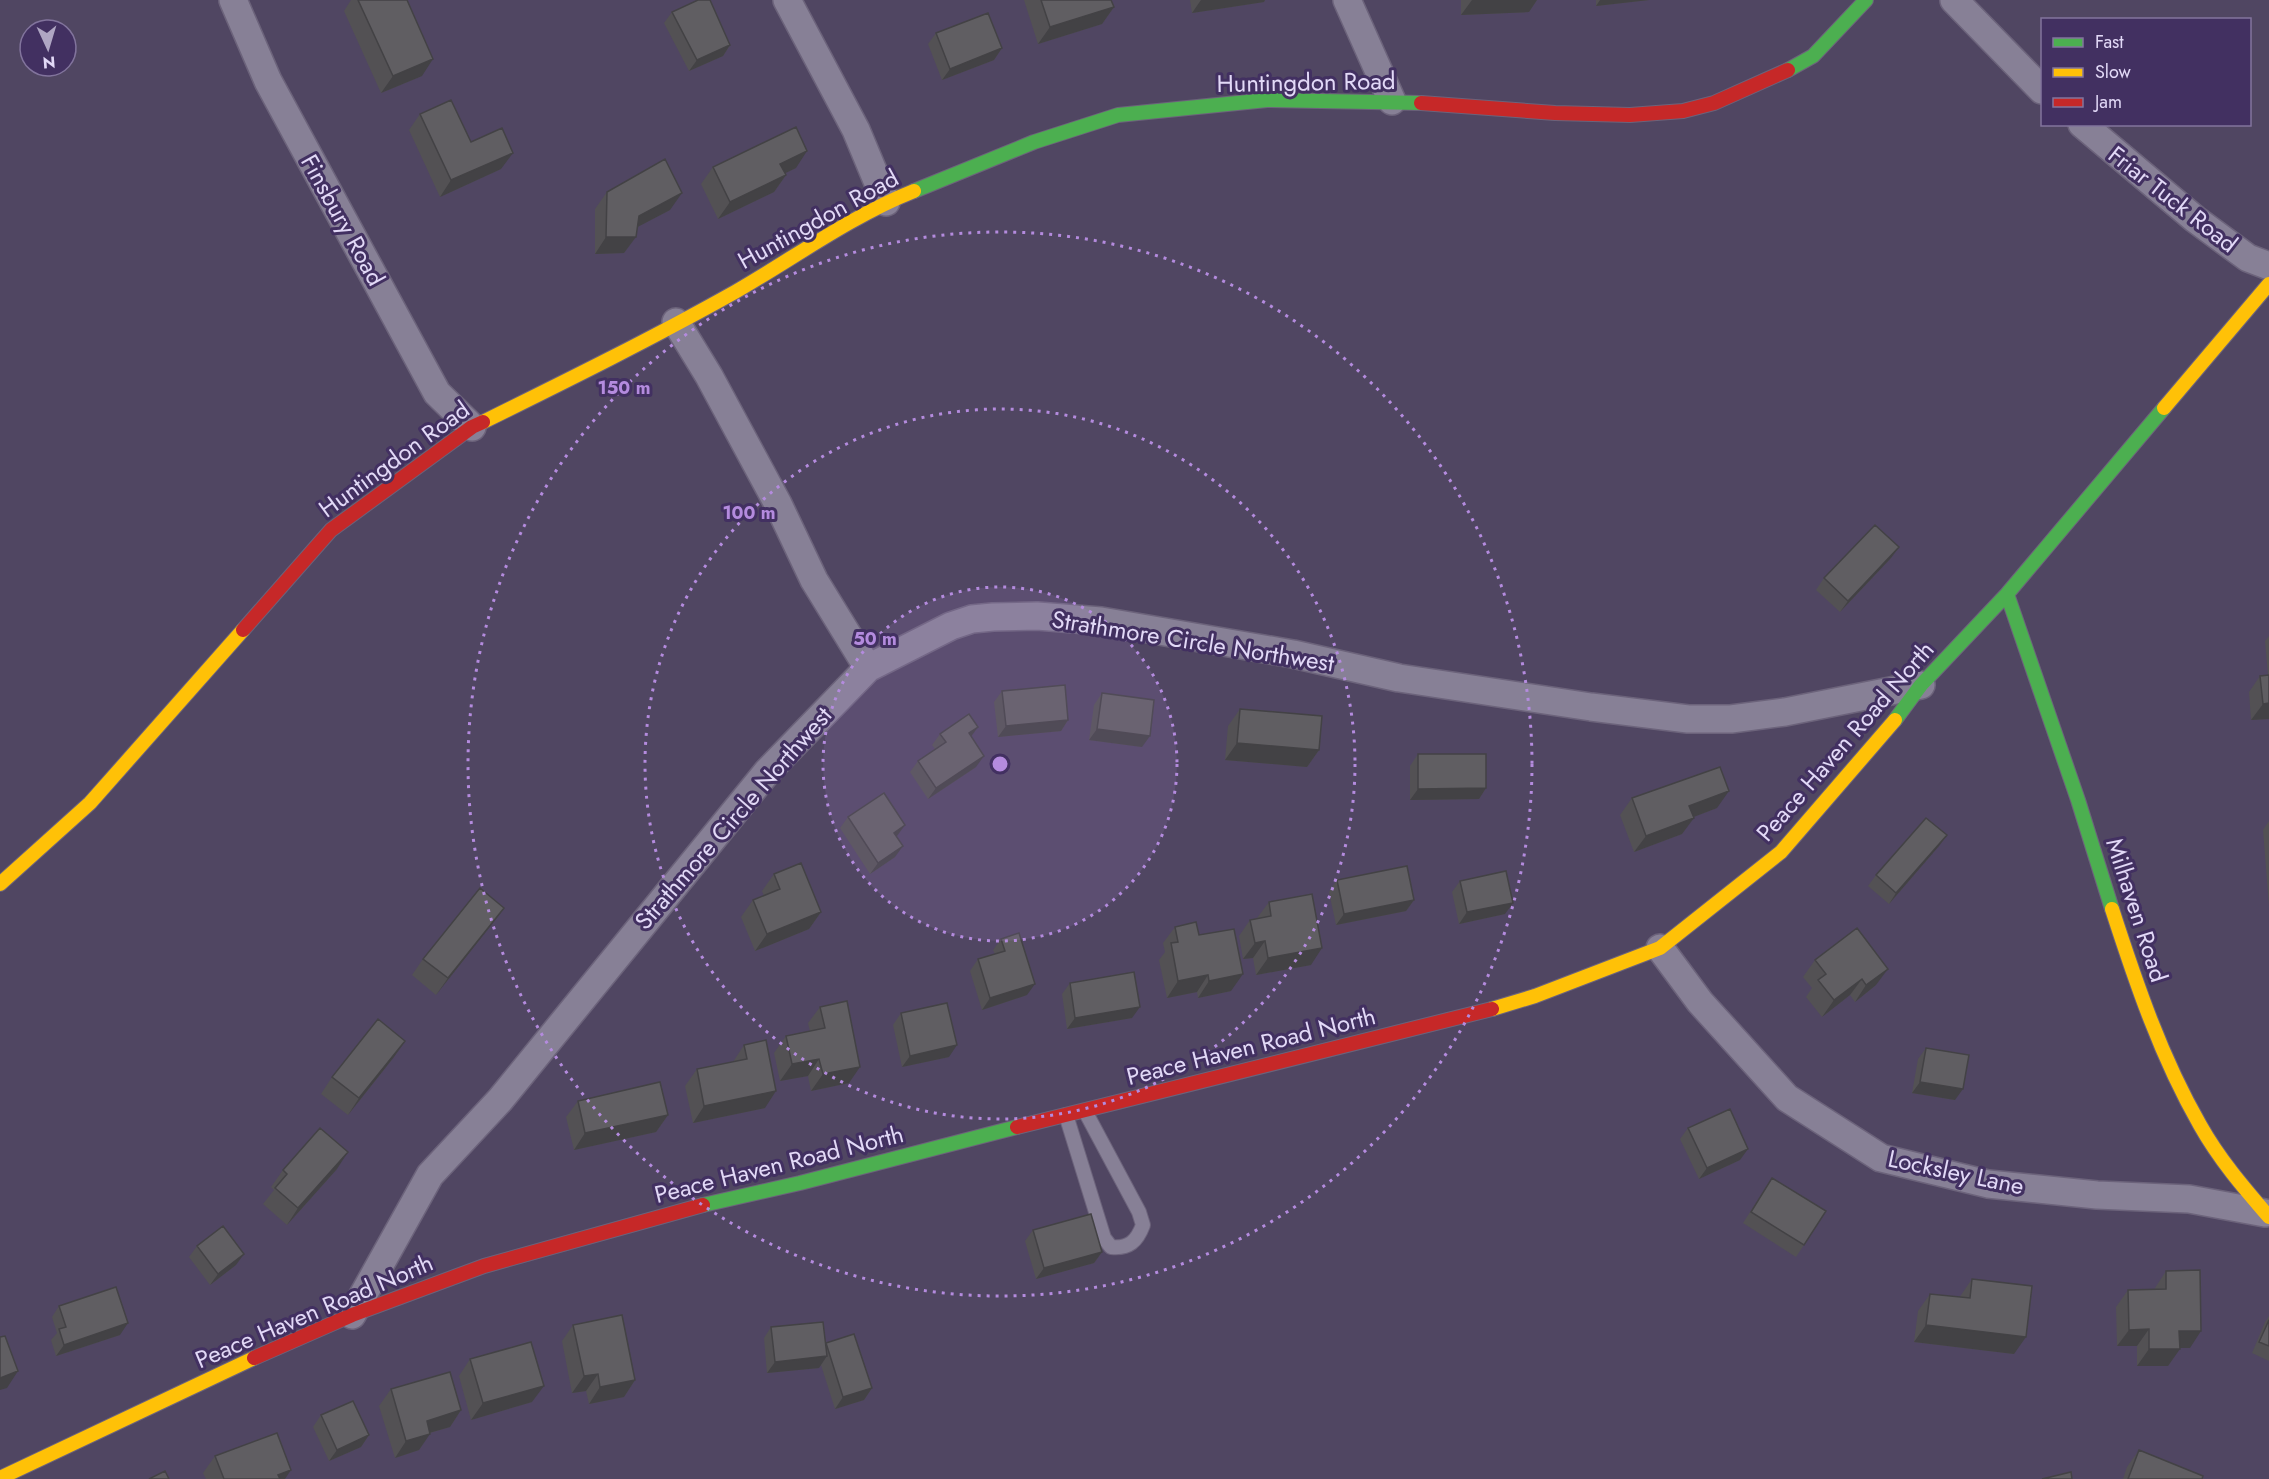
<svg xmlns="http://www.w3.org/2000/svg" width="2269" height="1479" font-family="Jost,sans-serif">
  <rect width="100%" height="100%" fill="#504662"/>
  <g fill="none" stroke-linecap="round" stroke-linejoin="round">
    <g stroke="#6c637b" stroke-width="16">
      <path id="lane" d="M1066,1115L1104,1238L1111,1247C1129,1249 1137,1241 1143,1225L1139,1212L1085,1111"/>
    </g>
    <g stroke="#6c637b" stroke-width="30">
      <path id="street" d="M233,0L268,81L437,393L472,427
        M787,0L856,130L886,202
        M1347,0L1392,101
        M1954,0L2042,90
        M2082,124L2195,219L2248,258L2269,266
        M676,322L709,376L778,504L814,580L868,668
        M1660,948L1700,1002L1787,1098L1881,1158L1988,1184L2097,1195L2189,1199L2265,1213
        M352,1315L430,1175L500,1100L767,772L868,668L951,626L972,619L993,617L1037,616L1101,621L1293,654L1399,678L1591,707L1688,719H1731L1785,712L1921,685"/>
    </g>
    <g stroke="#6c637b" stroke-width="16">
      <path id="fast" d="M1788,70L1813,56L1866,0
        M914,191L1034,142L1118,115L1267,100L1421,103
        M2007,594L2078,800L2112,909
        M1895,720L1921,685L2007,594L2164,408
        M703,1205L800,1183L1017,1127"/>
    </g>
    <g stroke="#6c637b" stroke-width="16">
      <path id="slow" d="M2164,408L2269,284
        M483,422C568,380 653,338 735,292C794,258 851,216 914,191
        M0,884L90,803L243,630
        M2112,909C2136,983 2161,1057 2200,1125C2219,1159 2244,1188 2269,1217
        M1492,1009L1535,996L1660,948L1781,852L1895,720
        M0,1478L254,1358"/>
    </g>
    <g stroke="#6c637b" stroke-width="16">
      <path id="jam" d="M1421,103L1555,113L1630,115L1683,111L1714,103L1788,70
        M243,630L331,530L472,427L483,422
        M1017,1127L1492,1009
        M254,1358L352,1315L484,1266L703,1205"/>
    </g>
    <use href="#lane" stroke="#878096" stroke-width="14"/>
    <use href="#street" stroke="#878096" stroke-width="27"/>
    <use href="#fast" stroke="#4caf50" stroke-width="14"/>
    <use href="#slow" stroke="#ffc107" stroke-width="14"/>
    <use href="#jam" stroke="#c62828" stroke-width="14"/>
  </g>
  <path fill="#535154" d="M351,0H407L422,76L381,93L344,11Z
    M1024,0H1111L1114,7L1102,24L1038,44Z
    M1190,0H1265L1264,2L1192,13Z
    M1461,0H1537L1529,12L1461,15Z
    M1596,0H1649L1596,6Z
    M672,12L730,45L723,56L689,71L664,23Z
    M936,33L1002,48L994,60L942,80L928,44Z
    M420,114L471,142L501,169L440,197L409,130Z
    M713,167L796,168L785,173L786,175L774,192L718,219L701,184Z
    M607,192L670,210L637,227L624,253L595,254V209Z
    M1899,547L1891,558L1840,612L1816,590L1824,578Z
    M2269,636V719L2251,720L2249,692L2260,676L2268,675L2265,641Z
    M1002,691L1068,720L1061,731L998,737L994,702Z
    M1102,693L1142,747L1089,740L1094,705Z
    M1240,709L1319,750L1307,767L1225,760L1228,726Z
    M978,727L971,736L976,767L928,799L910,772L918,761L935,749L932,745L940,734Z
    M1418,754L1486,788L1479,799L1410,800V766Z
    M1632,798L1717,808L1693,817L1682,834L1634,852L1620,815Z
    M848,817L895,857L870,874L840,828Z
    M2269,821V906L2263,830Z
    M1947,835L1939,846L1889,904L1868,886L1876,875Z
    M774,874L821,912L809,929L755,951L741,917L753,900L764,896L762,891Z
    M1337,880L1414,900L1406,911L1336,925L1329,892Z
    M1460,881L1505,914L1459,924L1452,892Z
    M1269,902L1311,965L1256,975L1253,958L1243,959L1239,936L1250,920L1257,918Z
    M492,924L436,995L412,975L423,959Z
    M1175,927L1199,935L1231,991L1198,998L1197,992L1167,998L1159,960L1165,952L1163,943Z
    M1857,928L1876,985L1855,1002L1850,995L1822,1017L1806,997L1812,988L1803,977L1815,960Z
    M1001,939L1027,995L982,1010L970,971L978,959L995,954L993,950Z
    M1070,983L1132,1018L1067,1029L1062,994Z
    M820,1007L849,1083L811,1091L808,1076L780,1081L774,1053L786,1036L810,1031L808,1023Z
    M901,1013L949,1057L902,1067L893,1025Z
    M405,1041L394,1057L348,1115L321,1094L332,1077Z
    M744,1045L765,1108L693,1123L685,1086L697,1069L733,1062Z
    M1926,1048L1955,1100L1912,1093L1918,1059Z
    M578,1101L668,1115L656,1132L574,1150L566,1117Z
    M1688,1128L1740,1160L1699,1179L1680,1139Z
    M337,1169L287,1225L263,1204L274,1190L271,1187L283,1170Z
    M1772,1178L1804,1245L1796,1257L1743,1223Z
    M1033,1230L1102,1252L1094,1263L1036,1279L1025,1241Z
    M197,1246L236,1265L210,1285L189,1257Z
    M2166,1271L2190,1348H2180L2168,1366H2137V1346H2117L2116,1307L2128,1290H2155V1288Z
    M1972,1279L2014,1354L1914,1342L1918,1311L1930,1294L1960,1297L1961,1295Z
    M59,1306L120,1335L56,1356L51,1340L57,1333L52,1317Z
    M2269,1316V1361L2252,1353L2265,1322Z
    M573,1325L635,1380L624,1397L589,1404L586,1391L572,1393L562,1341Z
    M771,1327L826,1343L872,1388L864,1400L835,1409L821,1365L819,1368L767,1373L764,1338Z
    M470,1359L532,1402L471,1420L459,1376Z
    M391,1389L461,1410L450,1427L430,1433L419,1450L395,1458L379,1406Z
    M321,1415L369,1435L361,1447L329,1461L313,1427Z
    M2139,1450L2202,1479H2123L2127,1467Z
    M215,1456L285,1479H206L203,1473Z"/>
  <path fill="#434245" d="M1201,0H1265L1264,2L1192,13Z
    M1472,0H1537L1529,12L1461,15Z
    M1600,0H1649L1596,6Z
    M1114,7L1102,24L1038,44L1050,27Z
    M730,45L723,56L689,71L697,60Z
    M1002,48L994,60L942,80L950,69Z
    M433,59L422,76L381,93L393,76Z
    M807,151L796,168L769,181L780,164Z
    M513,153L501,169L440,197L451,180Z
    M786,175L774,192L718,219L730,202Z
    M682,193L670,210L628,232L639,216Z
    M606,237H636L624,253L595,254Z
    M1899,547L1891,558L1840,612L1848,601Z
    M2269,703V719L2251,720L2263,704Z
    M1068,720L1061,731L998,737L1006,726Z
    M978,727L970,738L969,733Z
    M1097,729L1150,736L1142,747L1089,740Z
    M1237,743L1319,750L1307,767L1225,760Z
    M984,756L976,767L928,799L936,788Z
    M1486,788L1479,799L1410,800L1418,789Z
    M1729,791L1717,808L1678,823L1689,806Z
    M1694,818L1682,834L1634,852L1646,836Z
    M905,825L897,836L886,844L894,833Z
    M1947,835L1939,846L1889,904L1896,893Z
    M903,846L895,857L870,874L878,863Z
    M1414,900L1406,911L1336,925L1344,914Z
    M1513,903L1505,914L1459,924L1467,912Z
    M504,908L492,924L436,995L448,978Z
    M821,912L809,929L755,951L767,934Z
    M1265,941L1253,958L1243,959L1255,943Z
    M1322,948L1311,965L1256,975L1268,958Z
    M1888,969L1876,985L1855,1002L1866,985Z
    M1243,974L1231,991L1198,998L1209,981Z
    M1208,975L1197,992L1167,998L1178,981Z
    M1862,979L1850,995L1822,1017L1834,1000Z
    M1035,984L1027,995L982,1010L990,998Z
    M1140,1007L1132,1018L1067,1029L1075,1018Z
    M405,1041L394,1057L348,1115L359,1098Z
    M957,1045L949,1057L902,1067L910,1056Z
    M819,1059L808,1076L780,1081L792,1064Z
    M860,1067L849,1083L811,1091L823,1074Z
    M1920,1082L1963,1089L1955,1100L1912,1093Z
    M776,1091L765,1108L693,1123L704,1106Z
    M668,1115L656,1132L574,1150L585,1133Z
    M1748,1149L1740,1160L1699,1179L1707,1168Z
    M348,1152L337,1169L287,1225L298,1208Z
    M1102,1252L1094,1263L1036,1279L1044,1268Z
    M244,1254L236,1265L210,1285L218,1274Z
    M128,1323L120,1335L56,1356L64,1345Z
    M1926,1325L2026,1337L2014,1354L1914,1342Z
    M2149,1329L2137,1346H2117L2129,1330Z
    M2179,1331H2201L2190,1348H2168Z
    M2149,1349H2180L2168,1366H2137Z
    M827,1356L819,1368L767,1373L775,1362Z
    M18,1371L7,1388L0,1390V1378Z
    M598,1374L586,1391L572,1393L584,1376Z
    M635,1380L624,1397L589,1404L600,1387Z
    M544,1386L532,1402L471,1420L483,1403Z
    M872,1388L864,1400L835,1409L843,1397Z
    M461,1410L450,1427L415,1437L427,1421Z
    M430,1434L419,1450L395,1458L406,1441Z
    M369,1435L361,1447L329,1461L337,1450Z
    M291,1470L285,1479H276L278,1475Z"/>
  <path fill="#605e62" stroke="#434245" stroke-width="1.5" d="M358,0H407L433,59L393,76Z
    M698,0H710L730,45L697,60L672,12Z
    M1041,0H1111L1114,7L1050,27Z
    M988,13L1002,48L950,69L936,33Z
    M451,100L471,142L502,128L513,153L451,180L420,114Z
    M796,127L807,151L780,164L786,175L730,202L713,167Z
    M665,159L682,193L639,216L636,237H606L607,192Z
    M1875,525L1899,547L1848,601L1824,578Z
    M2269,675V703L2263,704L2260,676Z
    M1065,685L1068,720L1006,726L1002,691Z
    M1102,693L1154,700L1150,736L1097,729Z
    M1240,709L1322,716L1319,750L1237,743Z
    M969,714L978,727L969,733L984,756L936,788L918,761L946,742L940,734Z
    M1418,754H1486V788L1418,789Z
    M1720,767L1729,791L1689,806L1694,818L1646,836L1632,798Z
    M884,793L905,825L894,833L903,846L878,863L848,817Z
    M1926,818L1947,835L1896,893L1876,875Z
    M801,863L821,912L767,934L753,900L780,889L774,874Z
    M1407,866L1414,900L1344,914L1337,880Z
    M1506,871L1513,903L1467,912L1460,881Z
    M480,888L504,908L448,978L423,959Z
    M1312,894L1322,948L1268,958L1265,941L1255,943L1250,920L1271,916L1269,902Z
    M1196,922L1199,935L1234,929L1243,974L1209,981L1208,975L1178,981L1171,943L1178,942L1175,927Z
    M1857,928L1888,969L1866,985L1862,979L1834,1000L1818,980L1826,974L1815,960Z
    M1019,933L1035,984L990,998L978,959L1005,951L1001,939Z
    M1134,972L1140,1007L1075,1018L1070,983Z
    M847,1001L860,1067L823,1074L819,1059L792,1064L786,1036L825,1028L820,1007Z
    M947,1003L957,1045L910,1056L901,1013Z
    M378,1019L405,1041L359,1098L332,1077Z
    M766,1040L776,1091L704,1106L697,1069L747,1059L744,1045Z
    M1926,1048L1969,1055L1963,1089L1920,1082Z
    M660,1082L668,1115L585,1133L578,1101Z
    M1730,1109L1748,1149L1707,1168L1688,1128Z
    M320,1128L348,1152L298,1208L275,1188L287,1174L283,1170Z
    M1772,1178L1826,1211L1804,1245L1751,1212Z
    M1091,1214L1102,1252L1044,1268L1033,1230Z
    M223,1226L244,1254L218,1274L197,1246Z
    M2200,1270L2201,1331H2179L2180,1349H2149V1329L2129,1330L2128,1290L2166,1289V1271Z
    M1972,1279L2032,1286L2026,1337L1926,1325L1930,1294L1970,1298Z
    M116,1287L128,1323L64,1345L59,1329L66,1327L59,1306Z
    M622,1315L635,1380L600,1387L598,1374L584,1376L573,1325Z
    M2269,1320V1346L2259,1342Z
    M823,1322L827,1356L775,1362L771,1327Z
    M854,1334L872,1388L843,1397L826,1343Z
    M5,1336L18,1371L0,1378V1337Z
    M531,1342L544,1386L483,1403L470,1359Z
    M450,1372L461,1410L427,1421L430,1434L406,1441L391,1389Z
    M353,1401L369,1435L337,1450L321,1415Z
    M277,1433L291,1470L278,1475L280,1479H224L215,1456Z
    M2139,1450L2203,1476L2202,1479H2128Z
    M165,1471L169,1479H149Z
    M2071,1472L2072,1479H2042Z"/>
  <circle cx="1000" cy="764" r="177" fill="#b48bde" fill-opacity=".12"/>
  <g fill="none" stroke="#b48bde" stroke-width="3" stroke-dasharray="3 6">
    <circle cx="1000" cy="764" r="177"/>
    <circle cx="1000" cy="764" r="355"/>
    <circle cx="1000" cy="764" r="532"/>
  </g>
  <g text-anchor="middle" dominant-baseline="central" stroke-width="6" stroke-linejoin="round" paint-order="stroke">
    <g font-size="24" fill="#e2d9f7" stroke="#423061">
      <text transform="translate(1306 82) rotate(-1)">Huntingdon Road</text>
      <text transform="translate(2173 199) rotate(38)">Friar Tuck Road</text>
      <text transform="translate(818 219) rotate(-29)">Huntingdon Road</text>
      <text transform="translate(343 220) rotate(61)">Finsbury Road</text>
      <text transform="translate(394 459) rotate(-36)">Huntingdon Road</text>
      <text transform="translate(1193 641) rotate(9)">Strathmore Circle Northwest</text>
      <text transform="translate(1845 741) rotate(-49)">Peace Haven Road North</text>
      <text transform="translate(733 818) rotate(-49)">Strathmore Circle Northwest</text>
      <text transform="translate(2137 910) rotate(72)">Milhaven Road</text>
      <text transform="translate(1251 1046) rotate(-14)">Peace Haven Road North</text>
      <text transform="translate(779 1164) rotate(-14)">Peace Haven Road North</text>
      <text transform="translate(1956 1172) rotate(12)">Locksley Lane</text>
      <text transform="translate(314 1311) rotate(-23)">Peace Haven Road North</text>
    </g>
  </g>
  <circle cx="1000" cy="764" r="9" fill="#b48bde" stroke="#423061" stroke-width="3"/>
  <g font-size="18" text-anchor="middle" font-weight="bold" fill="#b48bde" stroke="#423061" stroke-width="6" stroke-linejoin="round" paint-order="stroke">
    <text x="624" y="394">150 m</text>
    <text x="749" y="519">100 m</text>
    <text x="875" y="645">50 m</text>
  </g>
  <rect x="2041" y="18" width="210" height="108" fill="#423061" stroke="#82749d" stroke-width="1.5"/>
  <rect x="2053" y="38" width="30" height="9" fill="#4caf50" stroke="#82749d" stroke-width="1.5"/>
  <text x="2095" y="48" font-size="18" fill="#e2d9f7">Fast</text>
  <rect x="2053" y="68" width="30" height="9" fill="#ffc107" stroke="#82749d" stroke-width="1.5"/>
  <text x="2095" y="78" font-size="18" fill="#e2d9f7">Slow</text>
  <rect x="2053" y="98" width="30" height="9" fill="#c62828" stroke="#82749d" stroke-width="1.5"/>
  <text x="2095" y="108" font-size="18" fill="#e2d9f7">Jam</text>
  <g transform="translate(48 48) rotate(176)"><circle r="28" fill="#423061" stroke="#82749d" stroke-width="1.5"/>
  <path d="M0-4.5L10 22L0 15L-10 22Z" fill="#afa6c3"/>
  <text y="-9" font-size="16" font-weight="bold" text-anchor="middle" fill="#e2d9f7">N</text>
  </g>
</svg>
